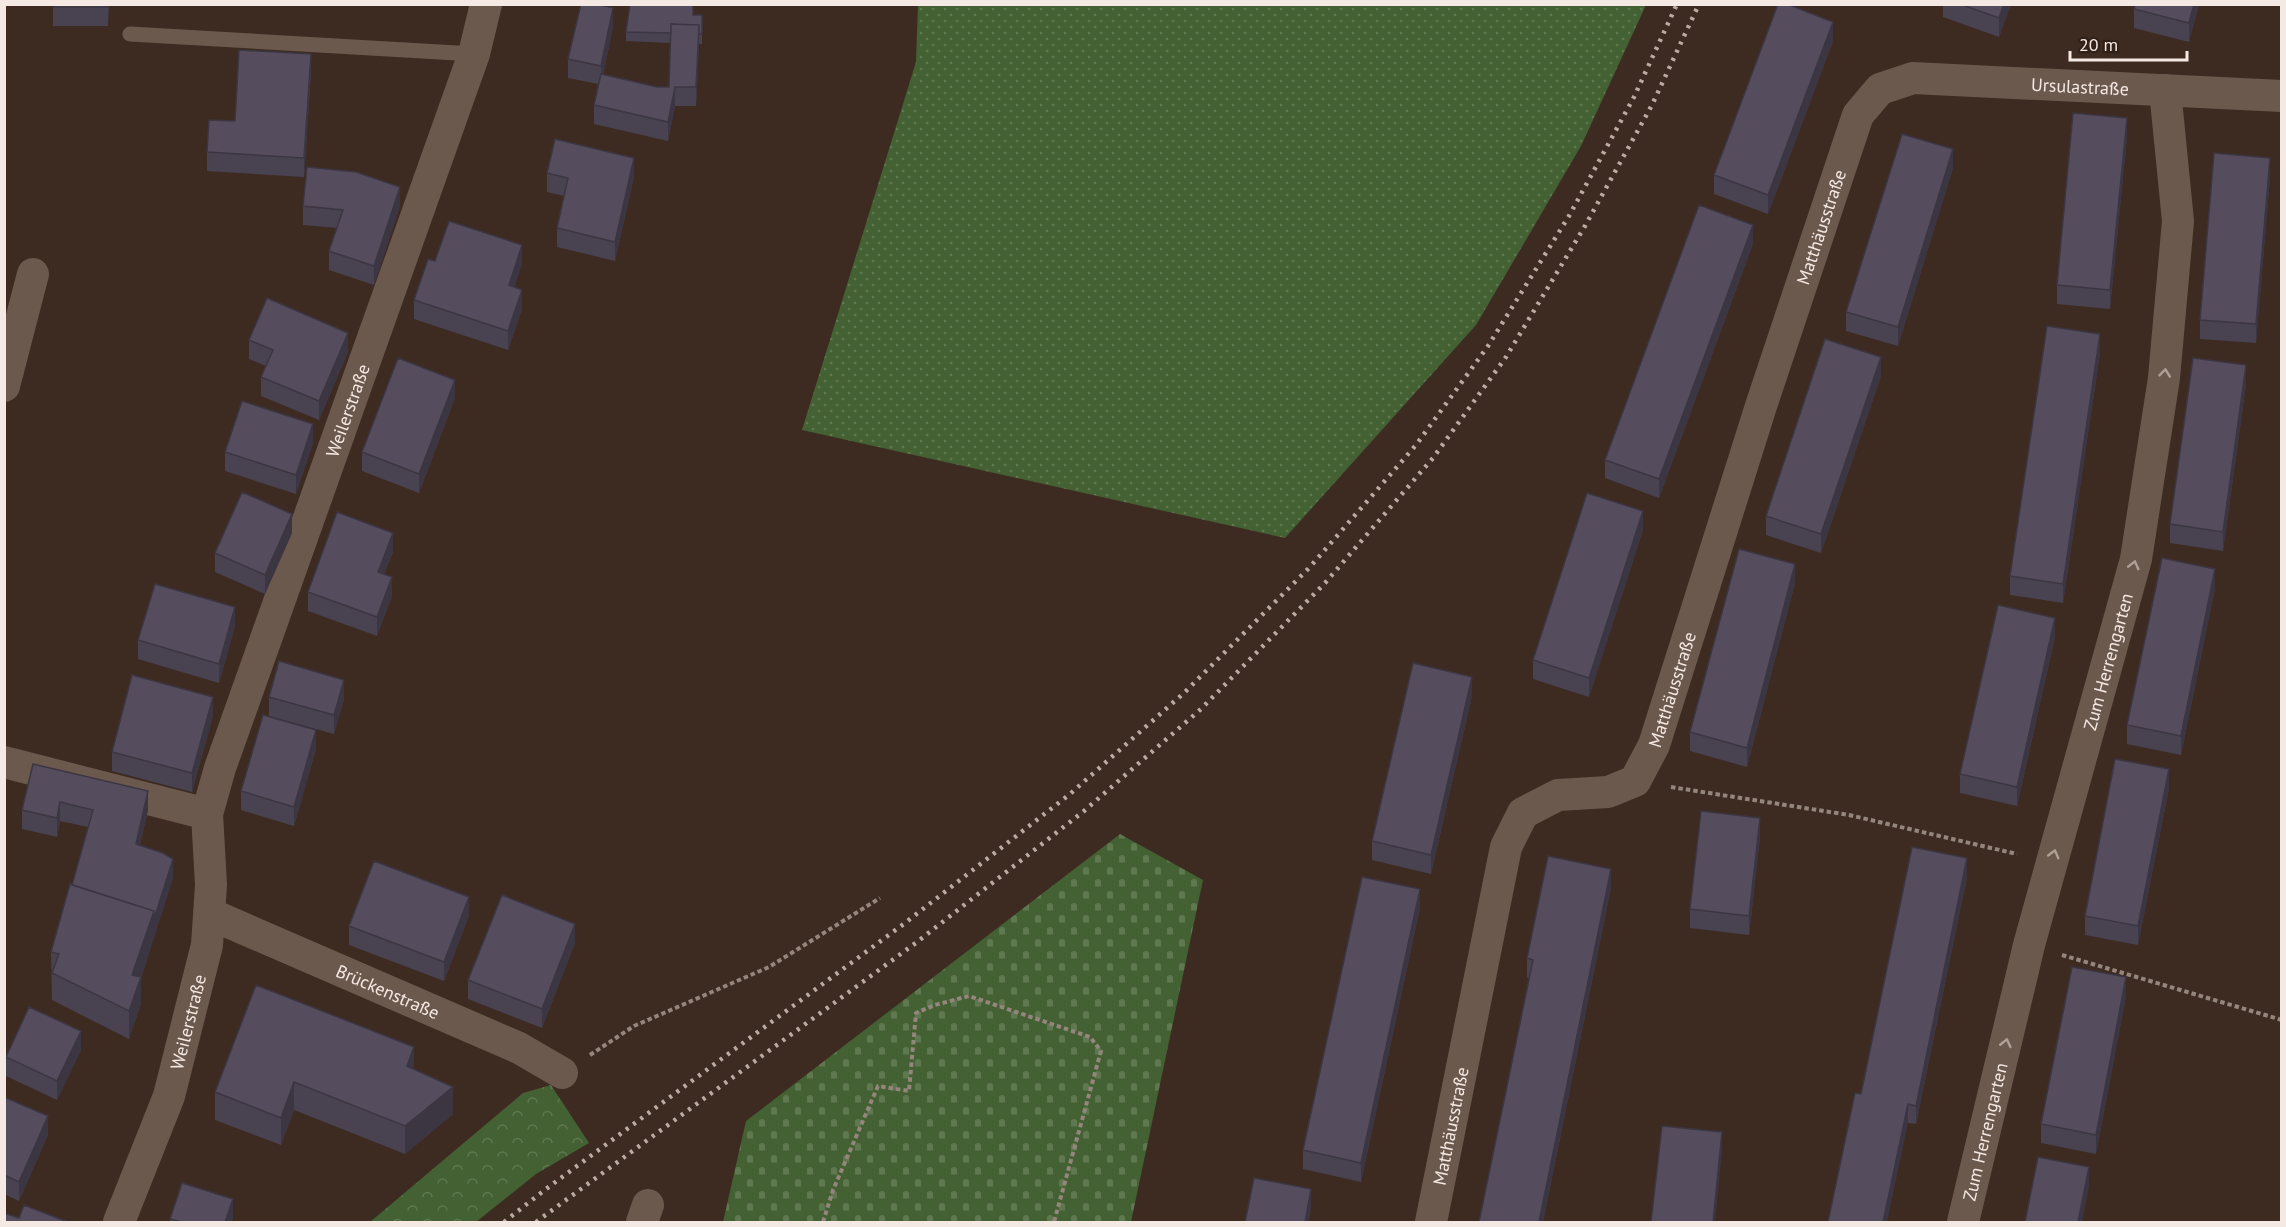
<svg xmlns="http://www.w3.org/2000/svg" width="2286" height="1227" font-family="'PT Sans',sans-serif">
  <defs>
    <pattern id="grass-dots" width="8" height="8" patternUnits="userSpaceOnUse" patternTransform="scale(1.5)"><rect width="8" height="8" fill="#436132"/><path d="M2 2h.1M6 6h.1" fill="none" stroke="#5f7850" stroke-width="1.8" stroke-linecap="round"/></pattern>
    <pattern id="forest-crowns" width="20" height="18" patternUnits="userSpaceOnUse" patternTransform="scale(1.5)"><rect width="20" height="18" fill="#436132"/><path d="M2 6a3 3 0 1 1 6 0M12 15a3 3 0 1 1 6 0" fill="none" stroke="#5f7850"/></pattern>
    <pattern id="cemetery-stones" width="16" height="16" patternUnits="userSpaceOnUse" patternTransform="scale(1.5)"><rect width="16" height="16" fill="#436132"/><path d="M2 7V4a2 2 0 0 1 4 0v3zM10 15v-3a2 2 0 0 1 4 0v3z" fill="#5f7850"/></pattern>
  </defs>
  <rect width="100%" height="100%" fill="#3d2b22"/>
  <path fill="url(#grass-dots)" d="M918,5V4L1646,5L1581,146L1476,325L1285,538L802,430L916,62Z"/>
  <path fill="url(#forest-crowns)" d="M551,1085L589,1143L536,1174L476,1222H370L523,1093Z"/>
  <path fill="url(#cemetery-stones)" d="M1120,834L1203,880L1131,1222H723L746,1121Z"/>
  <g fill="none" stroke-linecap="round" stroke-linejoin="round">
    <path stroke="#94857d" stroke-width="4" stroke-dasharray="4.5 3" stroke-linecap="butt" d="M1671,787L1849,815L2017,854
      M2062,955L2282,1020
      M590,1055L634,1026L769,967L880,898
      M823,1222L833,1190L878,1086L909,1091L916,1013L935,1005L969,996L1090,1037L1101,1051L1054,1222"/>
    <path stroke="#6c594e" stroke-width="15" d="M130,34L474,54"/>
    <g stroke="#6c594e" stroke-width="32">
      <path d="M4,386L33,274"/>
      <path d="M4,762L207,814"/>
      <path id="s1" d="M210,914L519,1048L562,1073"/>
      <path id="s2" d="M119,1222L169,1096L207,945L211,885L207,814L220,768L474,54L486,4"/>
      <path d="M642,1222L648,1205"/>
      <path id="s3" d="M1431,1222L1506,847L1523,813L1558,795L1608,792L1635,781L1654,745L1761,406L1858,115L1880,89L1913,78L2282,96"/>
      <path id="s4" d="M1963,1222L2029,945L2136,559L2164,378L2178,221L2165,90"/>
    </g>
    <path stroke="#baaca5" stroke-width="4.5" stroke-dasharray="3 6" stroke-linecap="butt" d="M504,1222L546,1189L905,923L1070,794L1185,692L1310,567L1416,445L1488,346L1569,216L1634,97L1677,4
      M536,1222L917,942L1084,811L1201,709L1325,583L1433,458L1506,357L1585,226L1652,105L1699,4"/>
  </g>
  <path fill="#494251" d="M53,4H109L108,26H53Z
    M1943,4H2011L1999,37L1943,17Z
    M2199,4L2189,42L2134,28V9Z
    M693,15H702V44H699L696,106H675L668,141L594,124V105L598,84L568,78V59L613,27L603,75L657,87H669L670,43L626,41V32Z
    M1833,41L1768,214L1714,194V175Z
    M311,73L304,177L207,171V152L235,121Z
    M2127,137L2110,309L2057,304V285Z
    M1953,168L1898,346L1846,331V312Z
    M547,173L634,177L615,261L557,247V228L564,196L547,192Z
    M2270,177L2256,343L2200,339V320Z
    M303,206H400L374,285L329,270V251L337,228L303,225Z
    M1753,244L1659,498L1605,478V460Z
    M435,261L522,264L514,287L522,309L508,350L414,319V300Z
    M249,340L348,352L319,420L261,396V377L266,366L249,359Z
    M2100,353L2063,603L2010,595V576Z
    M1881,376L1821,553L1766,535V516Z
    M2246,384L2223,551L2170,543V524Z
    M455,398L419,493L362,471V452Z
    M313,443L296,494L225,471V452Z
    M1643,530L1589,697L1533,679V660Z
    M292,533L265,594L215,572V553Z
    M393,552L384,574L392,596L377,636L308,611V592Z
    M1795,583L1747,767L1690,751V732Z
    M2215,588L2181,755L2127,744V725Z
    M235,626L219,683L138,659V640Z
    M2055,637L2017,806L1960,793V774Z
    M1472,696L1431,874L1372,860V841Z
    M269,697L344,699L334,734L269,716Z
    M213,716L192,792L112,771V752Z
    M316,749L294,826L241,810V791Z
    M33,764L148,810L140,845L173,878L141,978V1004L129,1039L52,1000L51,952L72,885L88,827L60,821L57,837L22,829V810Z
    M2169,788L2138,945L2085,935V916Z
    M1760,837L1749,935L1690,928V909Z
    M1967,877L1916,1124L1908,1123L1861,1094Z
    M1611,888L1543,1222H1479L1529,978L1527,977V958Z
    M1420,908L1361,1182L1303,1169V1150Z
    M469,916L444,981L349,945V926Z
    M575,943L542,1028L468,999V980Z
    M256,985L414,1069L453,1114L405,1154L294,1110L281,1145L215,1120V1092Z
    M2126,996L2096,1154L2041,1143V1124Z
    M81,1050L57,1100L6,1076V1057Z
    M4,1097L48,1135L19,1201L4,1194Z
    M233,1218L231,1222H170V1219Z"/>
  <path fill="#3c3642" d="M2004,4H2011L1999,37V18Z
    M2194,4H2199L2189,42V23Z
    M613,8V27L601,85V66Z
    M1833,22V41L1768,214V195Z
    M699,25V44L696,106V87Z
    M311,54V73L304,177V158Z
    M675,87V106L668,141V122Z
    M2127,118V137L2110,309V290Z
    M1953,149V168L1898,346V327Z
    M634,158V177L615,261V242Z
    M2270,158V177L2256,343V324Z
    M400,187V206L374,285V266Z
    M1753,225V244L1659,498V479Z
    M522,245V264L509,304V285Z
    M522,290V309L508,350V331Z
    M348,333V352L319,420V401Z
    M2100,334V353L2063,603V584Z
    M1881,357V376L1821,553V534Z
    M2246,365V384L2223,551V532Z
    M455,380V398L419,493V474Z
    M313,424V443L296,494V475Z
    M1643,511V530L1589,697V678Z
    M292,514V533L265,594V575Z
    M393,533V552L378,591V572Z
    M1795,564V583L1747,767V748Z
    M2215,569V588L2181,755V736Z
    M392,577V596L377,636V617Z
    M235,607V626L219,683V664Z
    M2055,618V637L2017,806V787Z
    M1472,677V696L1431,874V855Z
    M344,680V699L334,734V715Z
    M213,697V716L192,792V773Z
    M316,730V749L294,826V807Z
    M2169,769V788L2138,945V926Z
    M148,791V810L136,863V844Z
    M60,802V821L57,837V818Z
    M1760,818V837L1749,935V916Z
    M1967,858V877L1916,1124V1106Z
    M173,859V878L141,978V1004L129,1039V1011L132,975L154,911Z
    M1611,869V888L1543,1222H1539Z
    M1420,889V908L1361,1182V1163Z
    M469,897V916L444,981V962Z
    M575,924V943L542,1028V1009Z
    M2126,977V996L2096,1154V1135Z
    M81,1031V1050L57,1100V1081Z
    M414,1047V1074L407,1066Z
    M294,1082V1110L281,1145V1118Z
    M453,1087V1114L405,1154V1126Z
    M1908,1104V1123L1887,1222H1883Z
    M48,1116V1135L19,1201V1182Z
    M1722,1132V1151L1715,1222H1713Z
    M2089,1167V1186L2082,1222H2078Z
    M1311,1189V1208L1309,1222H1305Z
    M233,1199V1218L231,1222H225Z"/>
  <path fill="#554d5e" stroke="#3c3642" stroke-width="1.5" d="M53,4H108V7H53Z
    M581,4H596L613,8L601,66L568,59Z
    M630,4H693V15H702V34H699V25L671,24V33L626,32Z
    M1778,4H1787L1833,22L1768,195L1714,175Z
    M1960,4H2004L1999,18Z
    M2135,4H2194L2189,23L2134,9Z
    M671,24L699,25L696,87H675L668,122L594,105L601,74L657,87H669Z
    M239,50L311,54L304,158L207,152L209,120L235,121Z
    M2073,113L2127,118L2110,290L2057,285Z
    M1902,134L1953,149L1898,327L1846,312Z
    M555,139L634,158L615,242L557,228L568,178L547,173Z
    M2214,153L2270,158L2256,324L2200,320Z
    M307,167L356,172L400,187L374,266L329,251L343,210L303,206Z
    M1699,205L1753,225L1659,479L1605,460Z
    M449,221L522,245L509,285L522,290L508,331L414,300L428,259L435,261Z
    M267,298L348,333L319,401L261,377L273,350L249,340Z
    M2047,326L2100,334L2063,584L2010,576Z
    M1825,339L1881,357L1821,534L1766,516Z
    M398,358L455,380L419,474L362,452Z
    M2193,358L2246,365L2223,532L2170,524Z
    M242,401L313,424L296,475L225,452Z
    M242,492L292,514L265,575L215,553Z
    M1587,493L1643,511L1589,678L1533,660Z
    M337,512L393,533L378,572L392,577L377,617L308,592Z
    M1739,549L1795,564L1747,748L1690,732Z
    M2162,558L2215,569L2181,736L2127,725Z
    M155,584L235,607L219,664L138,640Z
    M1998,605L2055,618L2017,787L1960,774Z
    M279,661L344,680L334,715L269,697Z
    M1413,663L1472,677L1431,855L1372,841Z
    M132,675L213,697L192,773L112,752Z
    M263,715L316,730L294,807L241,791Z
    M2115,759L2169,769L2138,926L2085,916Z
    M33,764L148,791L136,844L163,853L173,859L154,919V911L72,885L93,810L60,802L57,818L22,810Z
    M1701,811L1760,818L1749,916L1690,909Z
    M1912,847L1967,858L1916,1106L1908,1104L1883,1222H1828L1855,1093L1861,1094Z
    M1548,856L1611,869L1539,1222H1479L1533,960L1527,958Z
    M374,861L469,897L444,962L349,926Z
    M1362,877L1420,889L1361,1163L1303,1150Z
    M70,884L154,911L132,975L141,977L129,1011L52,973L59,954L51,952Z
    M502,895L575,924L542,1009L468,980Z
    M2072,967L2126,977L2096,1135L2041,1124Z
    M256,985L414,1047L407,1066L453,1087L405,1126L294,1082L281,1118L215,1092Z
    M29,1007L81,1031L57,1081L6,1057Z
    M4,1097L48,1116L19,1182L4,1175Z
    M1662,1126L1722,1132L1713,1222H1651Z
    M2038,1157L2089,1167L2078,1222H2025Z
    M1254,1178L1311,1189L1305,1222H1245Z
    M182,1183L233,1199L225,1222H182L170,1219Z
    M24,1205L68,1222H4V1213L19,1218Z"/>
  <defs><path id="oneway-chevron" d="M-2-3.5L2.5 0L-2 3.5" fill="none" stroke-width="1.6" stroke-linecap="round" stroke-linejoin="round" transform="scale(1.5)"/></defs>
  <g stroke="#b0a198">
    <use href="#oneway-chevron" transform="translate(2165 373) rotate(-84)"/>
    <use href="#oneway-chevron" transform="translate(2134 565) rotate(-76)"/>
    <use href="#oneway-chevron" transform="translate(2054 854) rotate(-75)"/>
    <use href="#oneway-chevron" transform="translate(2006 1043) rotate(-77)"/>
  </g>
  <g text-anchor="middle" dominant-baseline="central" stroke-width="6" stroke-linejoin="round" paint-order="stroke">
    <g font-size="18" fill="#f5e9e3" stroke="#322118">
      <text stroke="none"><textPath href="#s3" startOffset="1478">Ursulastraße</textPath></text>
      <text stroke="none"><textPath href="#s3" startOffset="1124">Matthäusstraße</textPath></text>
      <text stroke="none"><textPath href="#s2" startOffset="850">Weilerstraße</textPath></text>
      <text stroke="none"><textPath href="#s4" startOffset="579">Zum Herrengarten</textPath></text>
      <text stroke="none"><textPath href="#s3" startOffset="638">Matthäusstraße</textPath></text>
      <text stroke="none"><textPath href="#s1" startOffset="194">Brückenstraße</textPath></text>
      <text stroke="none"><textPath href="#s2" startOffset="212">Weilerstraße</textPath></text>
      <text stroke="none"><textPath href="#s3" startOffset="98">Matthäusstraße</textPath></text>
      <text stroke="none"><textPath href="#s4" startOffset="93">Zum Herrengarten</textPath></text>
    </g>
  </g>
  <rect width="2286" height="1227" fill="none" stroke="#f5e9e3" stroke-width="12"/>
  <path d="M2070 51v9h117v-9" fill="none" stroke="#f5e9e3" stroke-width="3"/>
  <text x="2079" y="51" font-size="18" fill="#f5e9e3" stroke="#322118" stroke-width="4.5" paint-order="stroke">20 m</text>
</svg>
